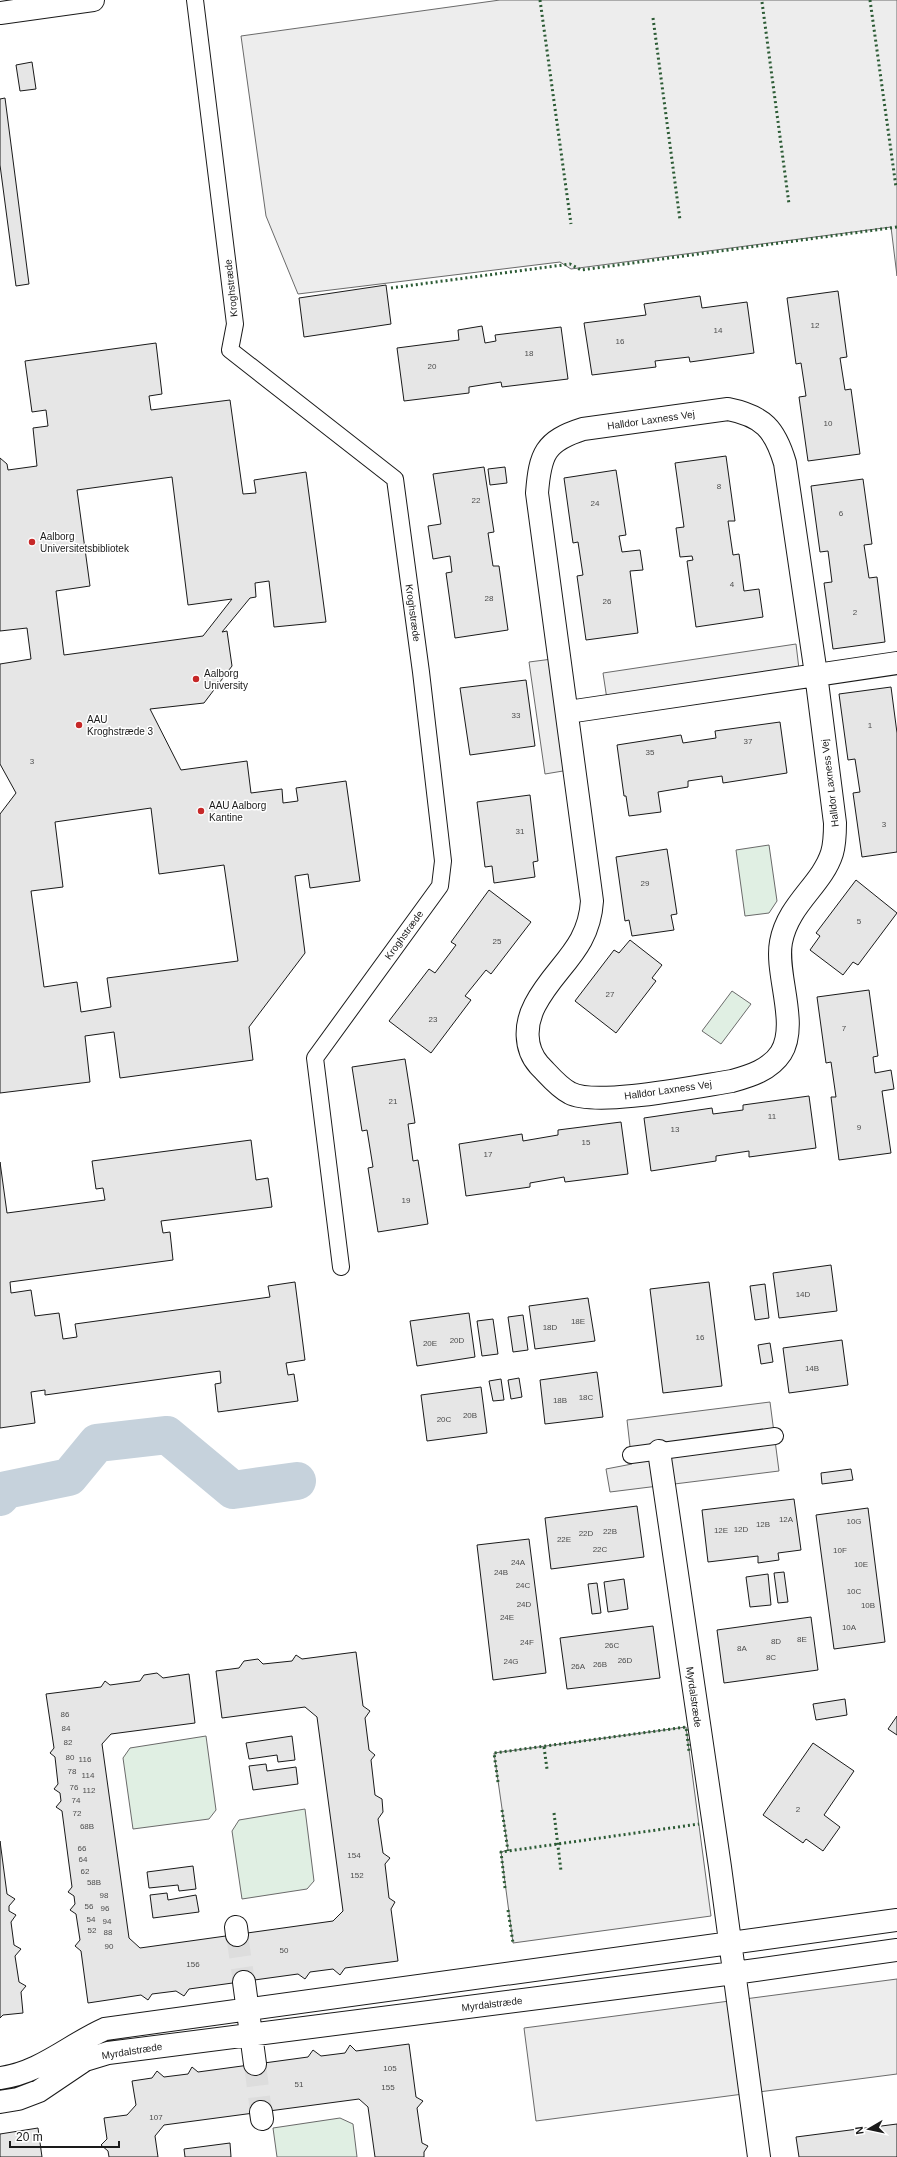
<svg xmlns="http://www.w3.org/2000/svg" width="897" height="2157" font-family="Arial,sans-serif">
  <rect width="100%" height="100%" fill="#fff"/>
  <path fill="#e0efe3" stroke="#6a6a6a" d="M769,845L777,901L769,913L745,916L736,850Z
    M732,991L751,1004L721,1044L702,1031Z
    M206,1736L216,1810L209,1819L133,1829L123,1758L130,1748Z
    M305,1809L314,1881L307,1889L242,1899L232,1831L239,1820Z
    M340,2118L353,2124L357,2157H277L273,2128Z"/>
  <path fill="#ededed" stroke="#6a6a6a" d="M500,0H897V276L891,227L571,269L560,262L298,294L266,216L241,36Z
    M796,644L800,677L608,706L603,673Z
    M560,658L575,769L545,774L529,662Z
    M770,1402L779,1471L610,1492L606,1469L632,1464L627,1420Z
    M686,1727L711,1916L513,1943L501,1852L508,1850L494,1753Z
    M897,1979V2074L536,2121L524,2028Z"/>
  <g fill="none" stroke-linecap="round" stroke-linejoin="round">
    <path stroke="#c6d2dc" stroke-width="38" d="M0,1497L6,1490L69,1477L97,1443L167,1435L233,1490L297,1481"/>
  </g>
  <path fill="#e6e6e6" stroke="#1a1a1a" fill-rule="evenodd" d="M32,62L36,89L20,91L16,65Z
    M5,98L29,284L16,286L0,165V99Z
    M386,285L391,324L304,337L299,298Z
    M838,291L847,357L840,358L845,390L851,389L860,454L808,461L799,397L806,396L801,363L796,364L787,298Z
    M700,296L702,308L747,302L754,353L690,362L689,357L655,361L656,367L592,375L584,323L646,315L644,304Z
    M482,326L485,343L496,341L495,335L561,327L568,379L502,387L501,382L469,387V393L404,401L397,348L459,340L458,330Z
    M156,343L162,394L149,396L151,410L230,400L243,494L256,493L254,480L306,472L326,622L274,627L269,581L255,583L256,597L250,598L222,632L227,631L232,666L204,703L150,709L181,770L247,761L251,793L282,789L283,803L298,801L296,788L346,781L360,881L310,888L308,874L295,876L305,953L249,1027L253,1060L120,1078L114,1032L85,1036L90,1082L0,1093V814L16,793L0,764V664L31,659L27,628L0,631V458L7,464L8,470L37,466L33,428L48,426L46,410L32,412L25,361ZM172,477L188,605L232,599L203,636L64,655L56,591L90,586L77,490ZM151,808L159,874L224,865L238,961L107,978L111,1007L81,1012L77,982L44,987L31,891L63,887L55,822Z
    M726,456L735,521H728L733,555L739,554L744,591L759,589L763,617L696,627L687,561L693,560L692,556L680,557L676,528L684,527L675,463Z
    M484,467L494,532L488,533L493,566H499L508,630L455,638L446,573L452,572L450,556L433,559L428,526L441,524L433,474Z
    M505,467L507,483L490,485L488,469Z
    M616,470L626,535L619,536L622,552L640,550L643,570L630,571L638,633L586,640L577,576L583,575L578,542L573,543L564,478Z
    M863,479L872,544L864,545L869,578L877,577L885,642L833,649L824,583L832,582L828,551L820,552L811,486Z
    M526,680L535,746L470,755L460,688Z
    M891,687L897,733V852L862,857L853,793L860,792L855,759L848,760L839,694Z
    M780,722L787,773L723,783L722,776L688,781V787L658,792L661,812L629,816L626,796H624L617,745L681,735L683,743L716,738L715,731Z
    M530,795L538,861L533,862L535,877L494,883L492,866L485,867L477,802Z
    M667,849L677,914L671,915L674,930L632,936L629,920L625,921L616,857Z
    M856,880L897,913L858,965L853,962L843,975L810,950L820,936L816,933Z
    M489,890L531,922L491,974L486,970L465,996L471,1000L431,1053L389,1021L429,969L435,973L456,945L451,942Z
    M630,940L662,965L652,978L656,981L616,1033L575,1001L614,950L619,953Z
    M869,990L878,1056L873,1057L875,1073L891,1070L894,1089L882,1091L891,1153L839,1160L831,1097H836L831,1062L826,1063L817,997Z
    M405,1059L415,1123L408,1124L413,1161L418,1160L428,1224L378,1232L368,1168L373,1167L367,1130L362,1131L352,1067Z
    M809,1096L816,1148L749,1157V1151L716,1156V1161L651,1171L644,1118L712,1108L713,1114L743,1110V1105Z
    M621,1122L628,1174L565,1182L564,1177L530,1183V1187L466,1196L459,1144L522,1134L523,1141L558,1135V1130Z
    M251,1140L256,1180L268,1178L272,1207L161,1221L163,1233L170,1232L173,1260L10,1282L11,1293L31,1290L35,1316L59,1313L63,1339L77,1337L75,1324L270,1297L268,1286L295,1282L305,1360L286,1363L288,1375L294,1374L298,1401L218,1412L215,1384L221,1383L220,1371L45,1395V1390L31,1392L35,1423L0,1428V1162L7,1213L105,1200L103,1188L96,1189L92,1161Z
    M831,1265L837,1311L779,1318L773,1273Z
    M709,1282L722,1386L663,1393L650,1289Z
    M765,1284L769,1318L755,1320L750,1286Z
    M588,1298L595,1341L535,1349L529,1306Z
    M469,1313L475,1357L417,1366L410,1321Z
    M523,1315L528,1350L513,1352L508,1317Z
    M493,1319L498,1354L482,1356L477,1321Z
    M842,1340L848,1385L789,1393L783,1348Z
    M770,1343L773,1362L761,1364L758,1345Z
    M597,1372L603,1417L545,1424L540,1380Z
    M519,1378L522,1397L511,1399L508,1380Z
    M501,1379L504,1400L493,1401L489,1381Z
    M481,1387L487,1433L427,1441L421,1395Z
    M851,1469L853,1480L822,1484L821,1473Z
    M794,1499L801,1550L778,1553L779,1560L758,1563V1556L708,1562L702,1510Z
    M637,1506L644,1557L551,1569L545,1518Z
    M868,1508L885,1642L834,1649L816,1515Z
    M529,1539L546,1673L493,1680L477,1545Z
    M784,1572L788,1602L778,1603L774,1573Z
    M768,1574L771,1605L750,1607L746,1577Z
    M624,1579L628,1609L608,1612L604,1582Z
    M597,1583L601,1613L592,1614L588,1584Z
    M811,1617L818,1670L724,1683L717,1630Z
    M653,1626L660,1678L567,1689L560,1638Z
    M356,1652L363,1706L370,1711L365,1718L369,1750L375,1755L371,1760L375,1795L382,1799L383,1812L378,1819L383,1853L390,1858L385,1864L389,1898L395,1902L391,1909L398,1961L345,1968L340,1975L333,1969L310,1972L305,1979L298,1974L189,1989L184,1996L176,1991L152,1994L148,2000L141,1995L88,2003L81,1951L75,1946L80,1940L76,1914L70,1910L75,1904L74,1896L68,1892L72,1887L62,1811L56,1807L61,1801L60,1793L54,1789L58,1784L55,1757L50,1753L54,1748L46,1694L101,1687L105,1681L110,1685L140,1681L144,1675L157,1673L163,1678L189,1674L195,1723L111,1734L102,1744L129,1938L140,1948L333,1921L343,1911L317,1717L305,1707L222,1718L216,1671L239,1668L244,1661L258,1659L263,1664L292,1661L296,1655L302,1659Z
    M845,1699L847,1715L816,1720L813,1704Z
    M897,1716V1735L888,1729Z
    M292,1736L295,1760L278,1762L277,1755L249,1759L246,1743Z
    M813,1743L854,1771L824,1815L840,1827L823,1851L806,1839L803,1843L763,1815Z
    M266,1764L267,1771L296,1767L298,1784L253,1790L249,1766Z
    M0,1841L7,1894L15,1899L9,1906V1911L16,1915L11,1922L14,1945L21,1949L15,1956L19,1982L26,1986L21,1992L23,2013L3,2015L0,2018Z
    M193,1866L196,1889L179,1891L178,1885L149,1888L147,1872Z
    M167,1893L168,1900L196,1895L199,1912L153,1918L150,1895Z
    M409,2044L416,2097L423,2101L417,2108L422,2143L428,2146L424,2152V2157H375L368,2107L359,2099L164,2125L155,2136L158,2157H109L108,2151L101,2145L107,2139L104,2118L127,2115L136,2105L132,2081L152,2078L157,2071L164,2077L188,2074L192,2067L198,2072L308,2057L313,2050L321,2056L345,2053L350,2045L356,2051Z
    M897,2124V2157H799L796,2137Z
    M38,2128L42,2157H0V2134Z
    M230,2143L231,2157H185L184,2149Z"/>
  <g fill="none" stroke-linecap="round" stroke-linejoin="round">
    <path stroke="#ddd" stroke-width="22" stroke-dasharray="22 11" stroke-linecap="butt" d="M237,1935L244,1982
      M255,2064L261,2112"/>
    <g stroke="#1a1a1a" stroke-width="18">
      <path id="lane" d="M195,0L235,324L230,350L395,479L421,672L443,861L440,886L315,1058L341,1267
        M631,1455L775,1436"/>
    </g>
    <g stroke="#1a1a1a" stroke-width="24">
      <path id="street" d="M728,409C763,416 775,429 785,463L816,674L835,823C835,834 835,843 832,853C822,885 788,904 781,942C775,974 799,1024 781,1053C770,1070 750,1076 732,1081C699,1086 596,1107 570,1093C558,1087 548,1074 539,1065C524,1048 525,1024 535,1005C555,966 589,950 592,901L537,493C540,454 545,441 583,429Z
        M568,712L897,663
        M659,1451L720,1867L759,2157
        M236,1927L237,1935
        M244,1982L255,2064
        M0,2078C40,2073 69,2045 105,2029L897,1920
        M0,2102L18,2099L39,2091L85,2060L108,2053L734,1973L897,1950
        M261,2112L262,2119"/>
    </g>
    <g stroke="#1a1a1a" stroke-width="24">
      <path id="secondary" d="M0,13L93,0"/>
    </g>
    <use href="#lane" stroke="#fff" stroke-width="16"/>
    <use href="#street" stroke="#fff" stroke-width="22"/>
    <use href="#secondary" stroke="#fff" stroke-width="22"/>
    <path stroke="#2b5a34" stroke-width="3" stroke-dasharray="2 3" stroke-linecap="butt" d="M540,0L571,224
      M870,0L896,187
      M762,2L789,204
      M653,18L680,220
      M391,288L570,264L581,270L897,227
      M544,1747L547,1769
      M498,1782L494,1753L686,1727L689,1751
      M502,1810L508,1851
      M554,1813L561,1871
      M505,1888L501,1852L699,1824
      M508,1910L513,1943"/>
  </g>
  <g fill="#c62828" stroke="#fff" stroke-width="1.5">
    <circle cx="32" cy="542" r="4"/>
    <circle cx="196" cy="679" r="4"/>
    <circle cx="79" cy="725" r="4"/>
    <circle cx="201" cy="811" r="4"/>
  </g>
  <g text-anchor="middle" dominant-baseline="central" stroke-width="3" stroke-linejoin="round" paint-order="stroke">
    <g font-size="8" fill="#4d4d4d">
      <text x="815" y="325">12</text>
      <text x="718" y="330">14</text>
      <text x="620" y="341">16</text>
      <text x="529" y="353">18</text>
      <text x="432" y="366">20</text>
      <text x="828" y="423">10</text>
      <text x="719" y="486">8</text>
      <text x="476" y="500">22</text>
      <text x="595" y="503">24</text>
      <text x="841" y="513">6</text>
      <text x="732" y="584">4</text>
      <text x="489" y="598">28</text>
      <text x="607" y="601">26</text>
      <text x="855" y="612">2</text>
      <text x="516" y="715">33</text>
      <text x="870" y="725">1</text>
      <text x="748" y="741">37</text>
      <text x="650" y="752">35</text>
      <text x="32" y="761">3</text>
      <text x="884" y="824">3</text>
      <text x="520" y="831">31</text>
      <text x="645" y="883">29</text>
      <text x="859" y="921">5</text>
      <text x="497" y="941">25</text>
      <text x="610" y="994">27</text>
      <text x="433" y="1019">23</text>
      <text x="844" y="1028">7</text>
      <text x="393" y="1101">21</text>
      <text x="772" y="1116">11</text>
      <text x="859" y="1127">9</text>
      <text x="675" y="1129">13</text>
      <text x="586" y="1142">15</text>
      <text x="488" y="1154">17</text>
      <text x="406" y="1200">19</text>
      <text x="803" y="1294">14D</text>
      <text x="578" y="1321">18E</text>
      <text x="550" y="1327">18D</text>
      <text x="700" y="1337">16</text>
      <text x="457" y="1340">20D</text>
      <text x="430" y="1343">20E</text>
      <text x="812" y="1368">14B</text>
      <text x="586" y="1397">18C</text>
      <text x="560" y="1400">18B</text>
      <text x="470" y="1415">20B</text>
      <text x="444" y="1419">20C</text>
      <text x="786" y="1519">12A</text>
      <text x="854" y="1521">10G</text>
      <text x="763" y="1524">12B</text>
      <text x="741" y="1529">12D</text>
      <text x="721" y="1530">12E</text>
      <text x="610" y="1531">22B</text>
      <text x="586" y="1533">22D</text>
      <text x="564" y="1539">22E</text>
      <text x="600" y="1549">22C</text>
      <text x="840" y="1550">10F</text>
      <text x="518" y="1562">24A</text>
      <text x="861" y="1564">10E</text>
      <text x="501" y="1572">24B</text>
      <text x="523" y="1585">24C</text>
      <text x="854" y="1591">10C</text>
      <text x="524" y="1604">24D</text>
      <text x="868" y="1605">10B</text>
      <text x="507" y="1617">24E</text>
      <text x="849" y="1627">10A</text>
      <text x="802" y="1639">8E</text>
      <text x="776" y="1641">8D</text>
      <text x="527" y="1642">24F</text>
      <text x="612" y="1645">26C</text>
      <text x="742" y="1648">8A</text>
      <text x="771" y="1657">8C</text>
      <text x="625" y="1660">26D</text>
      <text x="511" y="1661">24G</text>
      <text x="600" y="1664">26B</text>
      <text x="578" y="1666">26A</text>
      <text x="65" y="1714">86</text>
      <text x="66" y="1728">84</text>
      <text x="68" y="1742">82</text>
      <text x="70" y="1757">80</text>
      <text x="85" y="1759">116</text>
      <text x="72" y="1771">78</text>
      <text x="88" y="1775">114</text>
      <text x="74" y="1787">76</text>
      <text x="89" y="1790">112</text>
      <text x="76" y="1800">74</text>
      <text x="798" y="1809">2</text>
      <text x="77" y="1813">72</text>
      <text x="87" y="1826">68B</text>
      <text x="82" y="1848">66</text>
      <text x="354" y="1855">154</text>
      <text x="83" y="1859">64</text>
      <text x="85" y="1871">62</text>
      <text x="357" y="1875">152</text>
      <text x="94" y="1882">58B</text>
      <text x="104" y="1895">98</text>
      <text x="89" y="1906">56</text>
      <text x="105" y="1908">96</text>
      <text x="91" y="1919">54</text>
      <text x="107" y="1921">94</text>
      <text x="92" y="1930">52</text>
      <text x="108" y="1932">88</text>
      <text x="109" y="1946">90</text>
      <text x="284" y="1950">50</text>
      <text x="193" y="1964">156</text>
      <text x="390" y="2068">105</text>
      <text x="299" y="2084">51</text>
      <text x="388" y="2087">155</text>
      <text x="156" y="2117">107</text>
    </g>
    <g font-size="10" fill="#1a1a1a" stroke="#fff">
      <text transform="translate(231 288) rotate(-96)">Kroghstræde</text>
      <text transform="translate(651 420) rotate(-8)">Halldor Laxness Vej</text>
      <text transform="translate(413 613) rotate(82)">Kroghstræde</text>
      <text transform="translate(830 783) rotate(-97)">Halldor Laxness Vej</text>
      <text transform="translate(404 935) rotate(-54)">Kroghstræde</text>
      <text transform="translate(668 1090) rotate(-8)">Halldor Laxness Vej</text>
      <text transform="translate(694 1697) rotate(82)">Myrdalstræde</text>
      <text transform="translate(492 2004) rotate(-7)">Myrdalstræde</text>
      <text transform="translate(132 2051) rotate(-9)">Myrdalstræde</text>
    </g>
    <g font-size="10" fill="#1a1a1a" stroke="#fff" text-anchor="start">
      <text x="40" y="536">Aalborg<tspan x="40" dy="12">Universitetsbibliotek</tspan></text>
      <text x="204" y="673">Aalborg<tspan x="204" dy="12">University</tspan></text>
      <text x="87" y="719">AAU<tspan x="87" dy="12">Kroghstræde 3</tspan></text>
      <text x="209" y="805">AAU Aalborg<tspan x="209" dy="12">Kantine</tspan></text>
    </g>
  </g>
  <g transform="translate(869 2129) rotate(261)" stroke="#ffffff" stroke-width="3" paint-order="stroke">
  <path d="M0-3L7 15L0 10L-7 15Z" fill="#1a1a1a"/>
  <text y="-6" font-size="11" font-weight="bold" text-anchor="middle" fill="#1a1a1a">N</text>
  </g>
  <path d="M10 2141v6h109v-6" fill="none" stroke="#1a1a1a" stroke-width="2"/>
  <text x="16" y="2141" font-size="12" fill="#1a1a1a" stroke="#ffffff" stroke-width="3" paint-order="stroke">20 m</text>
</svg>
